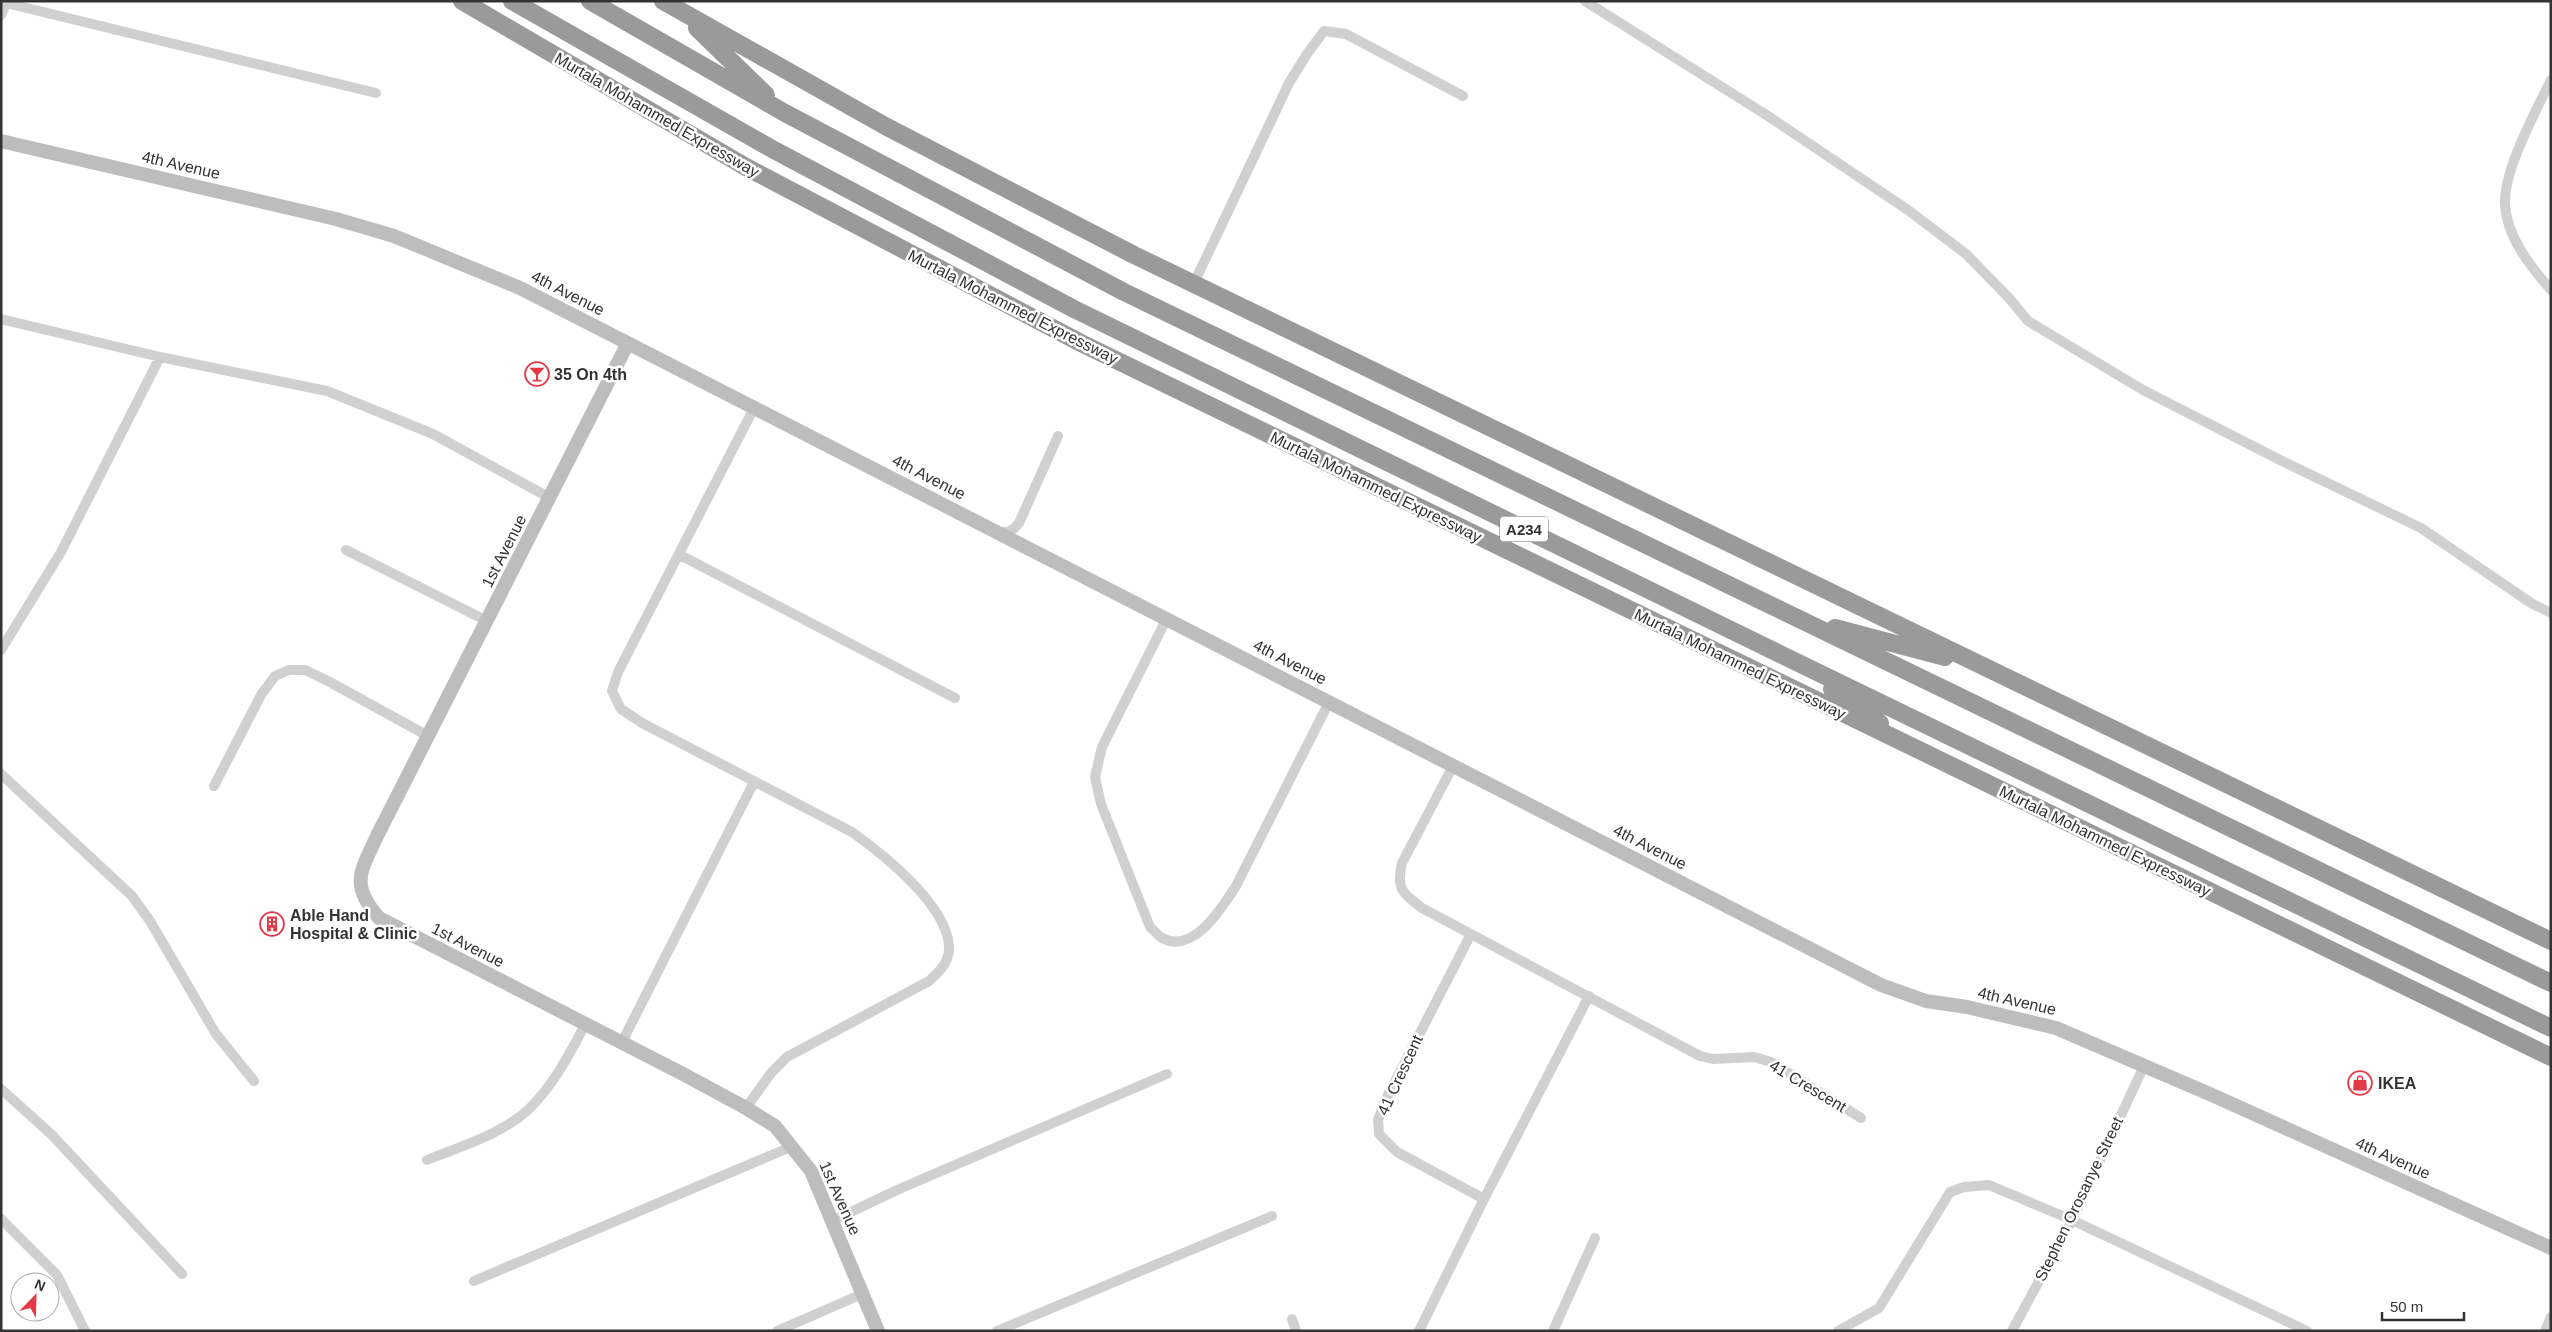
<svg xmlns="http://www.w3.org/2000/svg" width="2552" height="1332" font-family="Helvetica,sans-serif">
  <rect width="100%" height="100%" fill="#fff"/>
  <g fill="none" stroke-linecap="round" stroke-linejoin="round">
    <path stroke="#d0d0d0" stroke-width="10" d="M1585,1L1768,116L1908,210L1966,254L2009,298L2028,321L2143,390L2280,460L2421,528L2531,603L2551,613
      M6,3L376,93
      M1,15L7,1
      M2551,80C2536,111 2504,169 2505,203C2506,236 2530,266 2551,290
      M1194,283L1289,83L1307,54L1324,31L1346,34L1463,96
      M1,319L160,357L327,391L433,434L550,498
      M999,532C1008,533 1013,531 1019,523L1058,436
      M346,550L487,621
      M680,555L955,698
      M1167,618L1102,747L1095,777L1101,804L1150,927C1154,930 1158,936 1162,938C1194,955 1222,907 1236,886L1329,702
      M1,650L61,552L160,357
      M1453,766L1402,863C1396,889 1402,893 1422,908L1700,1056L1713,1059L1754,1057L1771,1062L1861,1118
      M1,774L132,896L150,921L216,1034L254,1081
      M214,786L261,695L275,676L289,670H305L328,681L428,736
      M1471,934L1385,1101L1378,1120L1379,1134L1397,1152L1484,1199
      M621,1044L754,782
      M1,1089L51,1134L182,1274
      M746,1108L771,1073L787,1057L929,981C939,972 950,962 949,946C946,904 884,855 852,832L642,723L621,709L612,691L618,672L754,408
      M427,1160C461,1146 503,1134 530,1108C554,1084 569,1055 585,1025
      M1,1219L57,1275L85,1331
      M832,1221L897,1190L1167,1074
      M474,1281L793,1146
      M1292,1319L1296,1331
      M777,1331L862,1294
      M997,1331L1272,1216
      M1419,1331L1484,1199L1589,996
      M1553,1331L1595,1238
      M1838,1331L1879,1308L1950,1192L1964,1187L1989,1185L2072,1220L2307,1331
      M2012,1331L2072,1220L2144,1066
      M2545,1331L2551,1317"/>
    <path stroke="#bdbdbd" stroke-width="14" d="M1,141L336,219L394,236L520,288L1881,985L1926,1001L1967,1007L2056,1028L2212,1095L2551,1248
      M628,343L378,834C361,871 349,884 379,918L683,1074L746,1108L775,1126L811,1171L878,1331"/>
    <path stroke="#9a9a9a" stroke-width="18" d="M462,1L746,167L1083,344L2551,1057
      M512,1L774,150L1074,309L1786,657L2551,1028
      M590,1L785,113L1124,292L2551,983
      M663,1L887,127L1134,255L2551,941
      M697,28L766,95
      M1835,628L1945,657
      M1832,689L1880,723"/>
  </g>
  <defs>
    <g id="bar-ring" transform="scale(1.25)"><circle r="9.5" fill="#fff" stroke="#e63946" stroke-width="1.5"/><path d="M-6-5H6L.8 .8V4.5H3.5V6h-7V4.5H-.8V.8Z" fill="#e63946"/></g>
    <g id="building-ring" transform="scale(1.25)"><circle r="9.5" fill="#fff" stroke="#e63946" stroke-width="1.5"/><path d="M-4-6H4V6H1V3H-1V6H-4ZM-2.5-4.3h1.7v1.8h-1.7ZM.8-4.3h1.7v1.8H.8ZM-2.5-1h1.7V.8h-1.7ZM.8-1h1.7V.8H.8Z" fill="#e63946"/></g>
    <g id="shop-ring" transform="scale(1.25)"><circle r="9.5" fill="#fff" stroke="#e63946" stroke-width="1.5"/><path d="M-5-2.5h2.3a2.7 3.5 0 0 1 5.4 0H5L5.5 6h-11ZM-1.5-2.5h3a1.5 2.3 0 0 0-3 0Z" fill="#e63946"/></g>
  </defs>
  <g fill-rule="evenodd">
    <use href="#bar-ring" x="537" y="374"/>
    <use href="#building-ring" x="272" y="924"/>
    <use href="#shop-ring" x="2360" y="1083"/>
  </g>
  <g text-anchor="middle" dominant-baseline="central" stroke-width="5" stroke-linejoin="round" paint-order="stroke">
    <rect fill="#fff" stroke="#707070" stroke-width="1" x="1500" y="516.5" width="48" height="25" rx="4"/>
    <g font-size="15" font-weight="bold" fill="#333">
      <text x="1524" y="529">A234</text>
    </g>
    <g font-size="16" fill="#333" stroke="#fff">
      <text transform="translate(657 115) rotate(30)">Murtala Mohammed Expressway</text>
      <text transform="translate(181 165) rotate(13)">4th Avenue</text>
      <text transform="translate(568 293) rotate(27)">4th Avenue</text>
      <text transform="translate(1013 307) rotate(27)">Murtala Mohammed Expressway</text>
      <text transform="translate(929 477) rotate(27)">4th Avenue</text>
      <text transform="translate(1376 487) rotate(26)">Murtala Mohammed Expressway</text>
      <text transform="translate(504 551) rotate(-63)">1st Avenue</text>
      <text transform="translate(1290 662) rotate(27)">4th Avenue</text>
      <text transform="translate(1740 664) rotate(26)">Murtala Mohammed Expressway</text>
      <text transform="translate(2105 841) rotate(26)">Murtala Mohammed Expressway</text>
      <text transform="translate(1650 847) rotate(27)">4th Avenue</text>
      <text transform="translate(468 945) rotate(27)">1st Avenue</text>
      <text transform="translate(2017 1001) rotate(13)">4th Avenue</text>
      <text transform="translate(1400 1075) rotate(-65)">41 Crescent</text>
      <text transform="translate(1808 1086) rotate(31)">41 Crescent</text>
      <text transform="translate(2393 1158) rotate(24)">4th Avenue</text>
      <text transform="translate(840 1198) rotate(66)">1st Avenue</text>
      <text transform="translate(2079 1199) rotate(-64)">Stephen Orosanye Street</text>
    </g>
    <g font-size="16" font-weight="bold" fill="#333" stroke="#fff" text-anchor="start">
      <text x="554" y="374">35 On 4th</text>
      <text x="290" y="915">Able Hand<tspan x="290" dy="18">Hospital &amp; Clinic</tspan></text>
      <text x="2378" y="1083">IKEA</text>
    </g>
  </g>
  <rect width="2552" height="1332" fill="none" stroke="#333333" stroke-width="5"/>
  <g transform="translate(35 1297) rotate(23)"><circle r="24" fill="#ffffff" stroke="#adadad"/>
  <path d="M0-4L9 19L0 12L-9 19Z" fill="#e63946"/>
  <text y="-8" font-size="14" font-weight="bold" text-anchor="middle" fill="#333333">N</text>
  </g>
  <path d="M2382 1312v8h82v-8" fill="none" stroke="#333333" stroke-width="2.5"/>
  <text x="2390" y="1312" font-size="15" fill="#333333" stroke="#ffffff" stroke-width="4" paint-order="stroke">50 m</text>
</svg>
